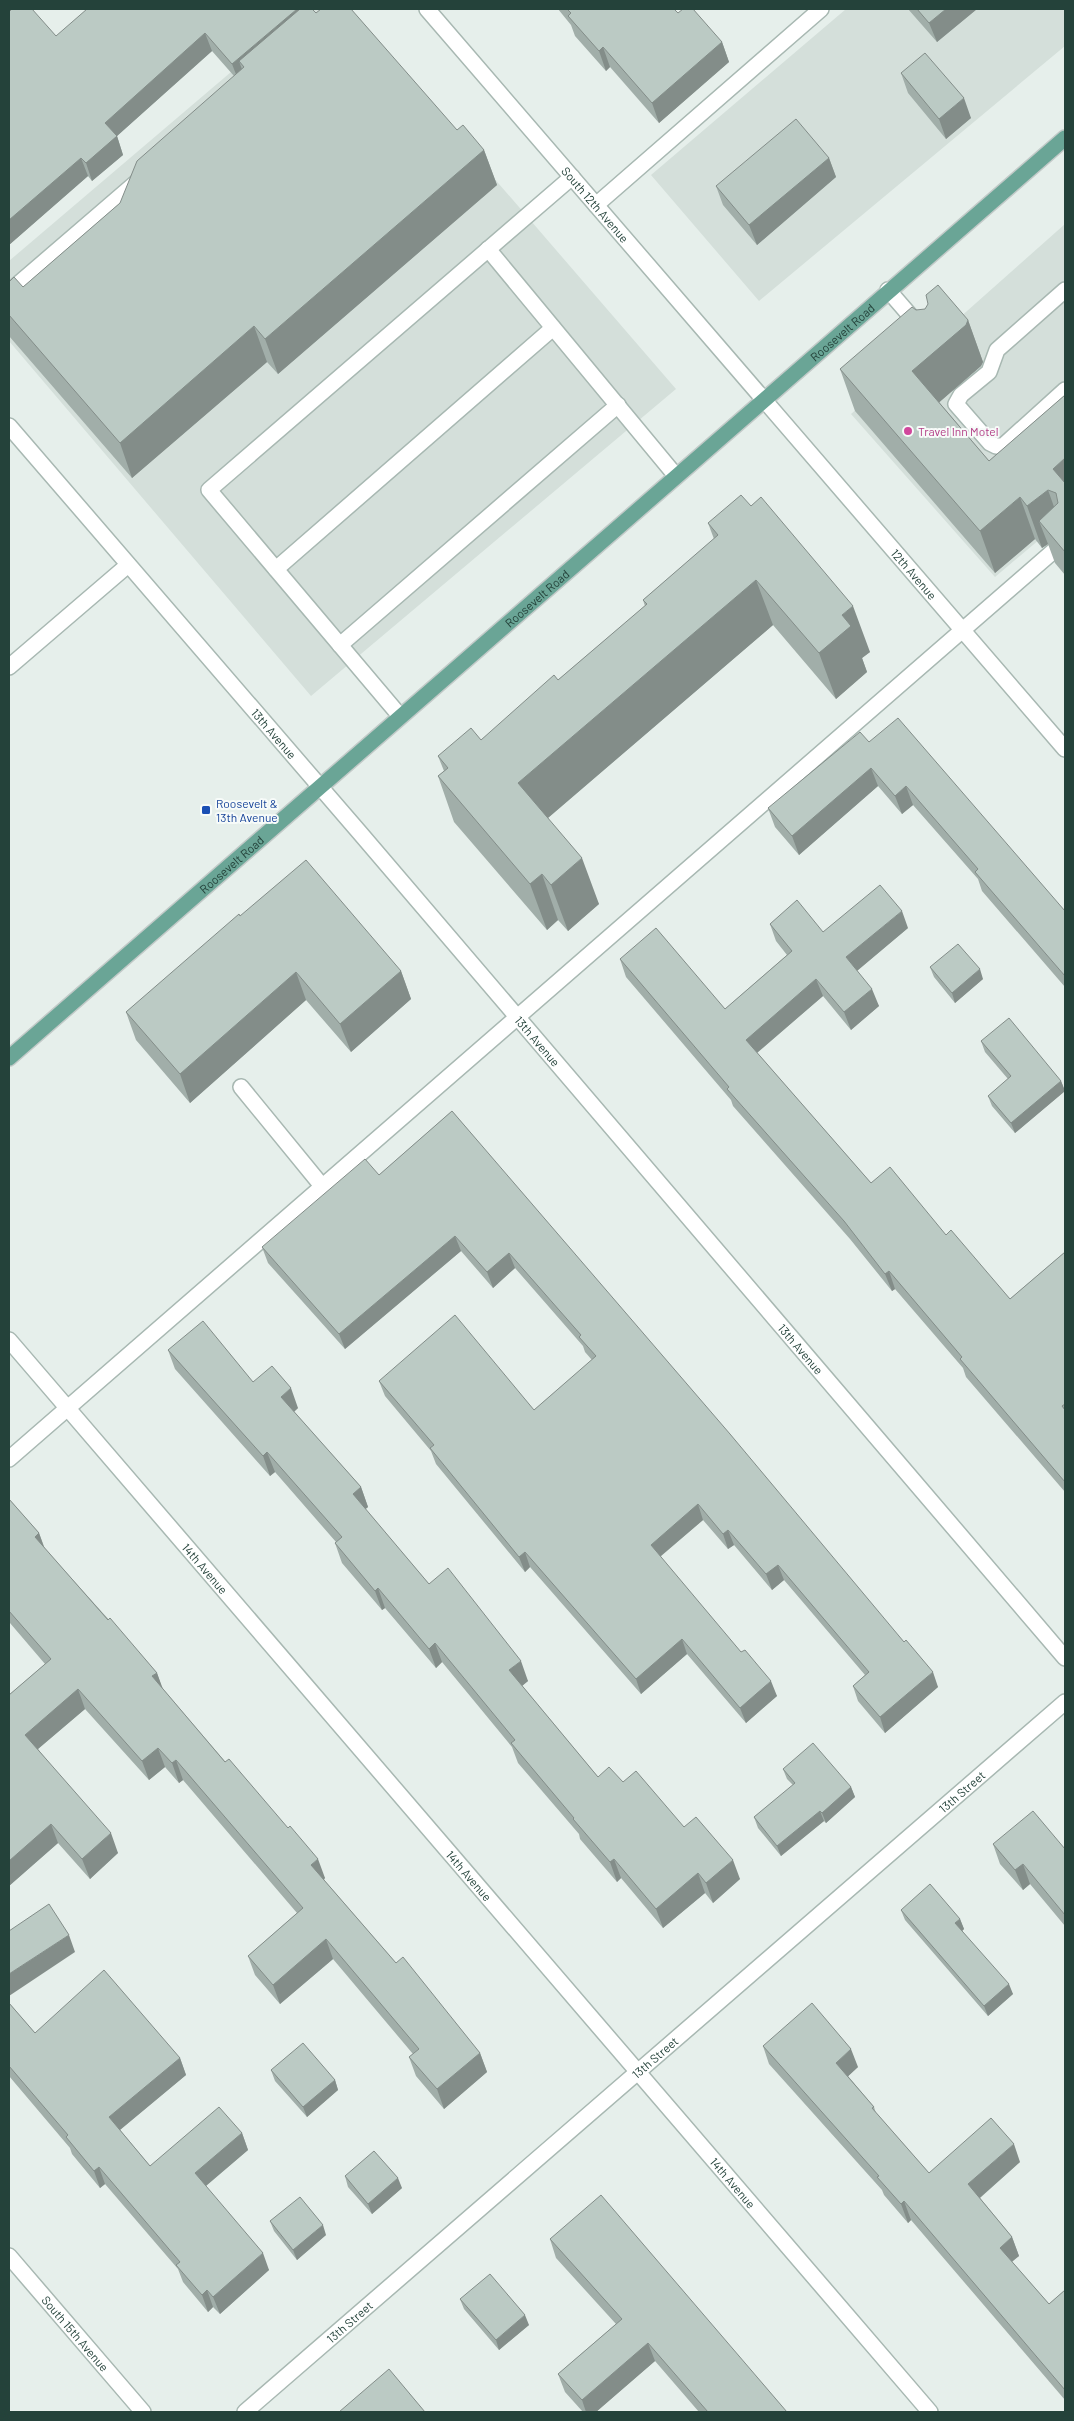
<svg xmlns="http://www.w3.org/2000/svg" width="1074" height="2421" font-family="Barlow,sans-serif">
  <rect width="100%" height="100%" fill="#e6efeb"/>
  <path fill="#d4dfda" d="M305,9H348L676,389L311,696L9,341V261Z
    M846,9H1065V46L759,301L651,175Z
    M1065,224V518L995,577L851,414Z"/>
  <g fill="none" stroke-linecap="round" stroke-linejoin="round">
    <g stroke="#a8b8b2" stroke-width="18">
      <g id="minor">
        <path id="s1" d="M427,9L1065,749"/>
        <path d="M596,205L821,9"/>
        <path d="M488,249L676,476"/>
        <path d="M888,290L920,327"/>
        <path d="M1065,290L997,350L989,372L961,395L956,404L990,443L996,446H1003L1065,390"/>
        <path d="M9,292L138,181"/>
        <path id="s2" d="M9,426L360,833L1065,1658"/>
        <path d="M276,569L553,328"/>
        <path d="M340,645L618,405"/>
        <path d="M9,667L128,565"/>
        <path d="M400,716L209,490L572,177"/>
        <path d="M241,1087L322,1186"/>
        <path id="s3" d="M9,1340L930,2412"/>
        <path d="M9,1459L1065,541"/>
        <path id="s4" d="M9,2256L143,2412"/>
        <path id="s5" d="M245,2412L1065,1702"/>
      </g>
    </g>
    <g stroke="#c2cac8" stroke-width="18">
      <g id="major">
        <path id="s6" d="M9,1058L1065,138"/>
      </g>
    </g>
    <use href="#minor" stroke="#fff" stroke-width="15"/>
    <use href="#major" stroke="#6aa596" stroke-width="15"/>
  </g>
  <path fill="#a1aea9" d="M558,9H674L678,13L722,42L729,62L659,123L610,67L606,71L575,36L571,25Z
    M908,9H977L937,42Z
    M9,12L56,36L316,13L457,130L484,150L497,185L278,374L267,362L132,478L9,336V282L23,287L120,203L234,76L212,51L117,136L123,155L92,181L88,176L9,245Z
    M901,73L971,118L946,139L908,93Z
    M829,158L836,177L757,245L723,205L716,186Z
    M916,310L968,320L983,362L981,366L939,402L989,461L1065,395V575L1055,563L1048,544L1042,548L1035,539L995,573L855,411L840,369Z
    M708,523L870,652L862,658L867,672L836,699L773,625L548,818L599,904L568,931L558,920L547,930L454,822L438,776L444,771L438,756L481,740L558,680L645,606L643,600L714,539Z
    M869,742L1065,911V987L982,891L978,879L913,805L902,814L878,786L799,855L775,827L768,808Z
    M240,916L401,971L411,999L351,1052L306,1000L190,1103L136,1040L126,1012Z
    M770,924L823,932L908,928L857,971L879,1006L851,1030L823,996L757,1053L871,1183L946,1235L1010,1299L1065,1252V1492L966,1377L963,1368L895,1289L892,1291L850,1239L733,1106L731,1100L626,977L620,959L725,1009L787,955L776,941Z
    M930,967L983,979L955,1003L934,977Z
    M981,1041L1061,1081L1065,1091L1015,1133L992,1106L988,1096L1008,1079L985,1052Z
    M452,1111L938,1687L885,1733L858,1701L853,1686L865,1675L784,1580L772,1590L734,1545L728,1549L703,1520L660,1557L777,1696L746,1723L687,1654L641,1694L530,1567L525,1572L436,1464L431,1451L385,1396L379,1381L534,1410L592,1360L585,1352L583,1346L515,1268L493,1288L461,1251L345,1349L268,1263L262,1247L379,1175Z
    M168,1350L253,1382L298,1408L294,1412L361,1487L368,1507L365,1509L429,1584L528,1681L522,1686L598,1777L623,1782L684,1827L740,1879L713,1903L705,1893L663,1928L621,1878L617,1882L580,1839L579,1834L518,1763L512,1747L442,1662L436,1668L385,1608L382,1610L342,1563L335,1543L336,1542L275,1472L270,1476L175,1369Z
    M9,1499L39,1533L45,1549L157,1673L162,1688L325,1878L324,1880L396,1963L480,2053L487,2072L444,2109L416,2076L409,2057L413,2054L333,1959L280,2004L255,1975L248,1956L297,1913L183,1780L179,1783L165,1767L149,1780L85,1709L38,1749L118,1853L90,1879L58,1843L9,1886V1695L45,1664L10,1623L9,1621Z
    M783,1769L851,1787L855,1797L826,1823L824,1821L781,1856L758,1828L754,1817L793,1785L787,1779Z
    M993,1844L1065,1849V1926L1030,1884L1023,1890L1000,1864Z
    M901,1910L960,1919L964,1929L962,1931L1013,1994L988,2016L905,1920Z
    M9,2003L35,2033L180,2058L186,2075L120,2130L150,2166L242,2133L248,2150L206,2186L269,2270L220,2314L213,2307L208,2312L183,2282L178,2269L105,2184L100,2188L72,2154L70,2148L9,2076Z
    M763,2046L858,2067L848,2076L874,2107L876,2113L929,2173L1020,2162L980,2198L1012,2237L1019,2256L1012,2262L1049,2304L1065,2290V2400L911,2220L908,2223L884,2195L882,2190L769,2064Z
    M271,2070L335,2080L338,2090L307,2117L275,2081Z
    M345,2176L402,2188L372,2214L348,2187Z
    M270,2221L326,2235L297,2260L274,2231Z
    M550,2239L787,2412H699L655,2361L596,2412H583L565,2392L558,2374L616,2324L556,2258Z
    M460,2299L529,2325L499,2350L464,2309Z"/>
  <path fill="#838d89" d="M297,9H302L244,67L239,61L245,78L239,82L232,64Z
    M946,9H977L937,42L929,23Z
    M205,33L212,51L117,136L123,155L92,181L86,163L105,123Z
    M722,42L729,62L659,123L652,103Z
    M603,47L610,67L606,71L599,51Z
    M964,98L971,118L946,139L939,119Z
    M484,150L497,185L278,374L265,339Z
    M81,158L88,176L9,245V220Z
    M829,158L836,177L757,245L749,225Z
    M968,320L983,362L981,366L927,413L912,371Z
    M254,326L267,362L132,478L120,443Z
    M1065,458V502L1053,469Z
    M1048,490L1063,532L1039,521L1048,544L1042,548L1027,506Z
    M1020,497L1035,539L995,573L980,531Z
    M756,580L773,625L535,829L518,783Z
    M853,606L870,652L862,658L867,672L836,699L819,653L842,615Z
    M871,768L878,786L799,855L792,836Z
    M906,786L913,805L902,814L895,796Z
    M582,858L599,904L568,931L551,885Z
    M542,874L558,920L547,930L530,884Z
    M902,911L908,928L852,975L846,957Z
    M980,969L983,979L955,1003L952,993Z
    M401,971L411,999L351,1052L340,1024Z
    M296,972L306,1000L190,1103L180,1074Z
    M816,979L823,996L752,1057L746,1040Z
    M872,989L879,1006L851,1030L844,1012Z
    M1061,1081L1065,1091L1015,1133L1011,1123Z
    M455,1236L461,1251L345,1349L339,1334Z
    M509,1253L515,1268L493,1288L487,1272Z
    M889,1271L895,1289L892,1291L885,1274Z
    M291,1388L298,1408L288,1417L281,1397Z
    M267,1452L275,1472L270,1476L263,1456Z
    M361,1487L368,1507L360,1514L353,1494Z
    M698,1504L703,1520L656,1560L651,1545Z
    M728,1530L734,1545L728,1549L723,1534Z
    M39,1533L46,1553L35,1537Z
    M525,1552L530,1567L525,1572L519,1557Z
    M778,1565L784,1580L772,1590L766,1574Z
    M378,1588L385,1608L382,1610L375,1591Z
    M682,1639L687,1654L641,1694L636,1679Z
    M435,1643L442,1662L436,1668L429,1649Z
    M521,1661L528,1681L517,1690L509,1670Z
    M933,1672L938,1687L885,1733L880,1717Z
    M157,1673L164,1692L152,1676Z
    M771,1681L777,1696L746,1723L740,1708Z
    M78,1689L85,1709L32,1754L25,1735Z
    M158,1748L165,1767L149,1780L142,1761Z
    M176,1760L183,1780L179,1783L172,1763Z
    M851,1787L855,1797L826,1823L822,1813Z
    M820,1811L824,1821L781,1856L777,1846Z
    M51,1824L58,1843L9,1886V1861Z
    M111,1833L118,1853L90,1879L82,1859Z
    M318,1859L325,1878L318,1884L311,1865Z
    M614,1859L621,1878L617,1882L610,1862Z
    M733,1860L740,1879L713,1903L706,1883Z
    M1023,1864L1030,1884L1023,1890L1015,1870Z
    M698,1873L705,1893L663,1928L656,1909Z
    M960,1919L964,1929L959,1934L955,1923Z
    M69,1935L75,1952L9,1996V1974Z
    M326,1939L333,1959L280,2004L273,1985Z
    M1009,1984L1013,1994L988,2016L984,2006Z
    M851,2049L858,2067L843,2081L836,2063Z
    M480,2053L487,2072L444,2109L437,2089Z
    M180,2058L186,2075L115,2134L109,2117Z
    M335,2080L338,2090L307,2117L303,2107Z
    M242,2133L248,2150L201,2190L195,2173Z
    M1014,2144L1020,2162L975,2202L968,2184Z
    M99,2167L105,2184L100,2188L94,2171Z
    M398,2178L402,2188L372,2214L368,2204Z
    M904,2201L911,2220L908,2223L901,2204Z
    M323,2225L326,2235L297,2260L293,2250Z
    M1012,2237L1019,2256L1006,2266L1000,2248Z
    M263,2253L269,2270L220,2314L213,2297Z
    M207,2290L213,2307L208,2312L202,2295Z
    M525,2315L529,2325L499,2350L496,2340Z
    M648,2343L655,2361L596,2412H586L582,2400Z"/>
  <path fill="#bbcac4" stroke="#838d89" d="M12,9H32L56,36L87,9H297L232,64L205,33L105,123L117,136L86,163L81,158L9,220V12Z
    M300,9H312L316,13L321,9H351L457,130L463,125L484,150L265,339L254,326L120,443L9,315V282L14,277L23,287L120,203L137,161L244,67L239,61Z
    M567,9H674L678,13L683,9H693L722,42L652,103L603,47L599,51L568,16L571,13Z
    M917,9H946L929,23Z
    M925,53L964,98L939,119L901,73Z
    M796,119L829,158L749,225L716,186Z
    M938,285L968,320L966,325L912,371L989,461L1065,395V458L1053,469L1065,483V552L1039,521L1058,503L1056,493L1048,490L1027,506L1020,497L980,531L840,369L912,307L916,310L925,309L928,304L926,295Z
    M741,495L751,506L761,497L853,606L842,615L851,626L819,653L756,580L518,783L582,858L551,885L542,874L530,884L438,776L448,768L438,756L471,728L481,740L554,675L558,680L647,604L643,600L718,535L708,523Z
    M898,718L1065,911V976L975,872L978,869L906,786L895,796L871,768L792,836L768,808L860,732L869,742Z
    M306,860L401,971L340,1024L296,972L180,1074L126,1012L239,914L240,916Z
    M880,885L902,911L846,957L872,989L844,1012L816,979L746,1040L871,1183L890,1167L946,1235L951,1230L1010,1299L1065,1252V1404L1062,1406L1065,1410V1482L960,1359L962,1357L889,1271L885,1274L844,1221L727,1089L729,1087L620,959L656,928L725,1009L792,951L770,924L797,900L823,932Z
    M958,944L980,969L952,993L930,967Z
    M1009,1018L1061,1081L1011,1123L988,1096L1011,1076L981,1041Z
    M452,1111L730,1434L904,1642L906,1640L933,1672L880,1717L853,1686L869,1672L778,1565L766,1574L728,1530L723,1534L698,1504L651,1545L741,1652L745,1650L771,1681L740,1708L682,1639L636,1679L525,1552L519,1557L430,1448L434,1445L379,1381L455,1315L534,1410L596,1356L579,1337L581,1335L509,1253L487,1272L455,1236L339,1334L262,1247L365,1159L379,1175Z
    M203,1321L253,1382L272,1366L291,1388L281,1397L361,1487L353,1494L429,1584L448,1568L521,1661L509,1670L598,1777L609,1767L623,1782L636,1771L684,1827L696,1817L733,1860L706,1883L698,1873L656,1909L614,1859L610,1862L573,1819L574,1818L511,1743L515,1740L435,1643L429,1649L378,1588L375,1591L335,1543L342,1537L267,1452L263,1456L168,1350Z
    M9,1499L39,1533L35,1537L108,1620L110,1618L157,1673L152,1676L225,1762L229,1759L288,1828L290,1826L318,1859L311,1865L396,1963L403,1957L480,2053L437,2089L409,2057L419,2049L326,1939L273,1985L248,1956L303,1908L176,1760L172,1763L158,1748L142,1761L78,1689L25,1735L111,1833L82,1859L51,1824L9,1861V1695L51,1659L9,1611Z
    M813,1743L851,1787L822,1813L820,1811L777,1846L754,1817L795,1783L783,1769Z
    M1033,1811L1065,1849V1915L1023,1864L1015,1870L993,1844Z
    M930,1884L960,1919L955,1923L1009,1984L984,2006L901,1910Z
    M49,1904L69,1935L9,1974V1931Z
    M104,1970L180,2058L109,2117L150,2166L219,2107L242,2133L195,2173L263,2253L213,2297L207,2290L202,2295L176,2265L180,2262L99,2167L94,2171L66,2137L68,2135L9,2066V2003L35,2033Z
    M812,2003L851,2049L836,2063L874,2107L872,2108L929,2173L991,2118L1014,2144L968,2184L1012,2237L1000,2248L1049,2304L1065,2290V2390L904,2201L901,2204L877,2177L879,2176L763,2046Z
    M303,2043L335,2080L303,2107L271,2070Z
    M374,2151L398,2178L368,2204L345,2176Z
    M601,2195L787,2412H708L648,2343L582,2400L558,2374L622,2319L550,2239Z
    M300,2197L323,2225L293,2250L270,2221Z
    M490,2274L525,2315L496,2340L460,2299Z
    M389,2369L425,2412H339Z"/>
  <circle fill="#d1479c" stroke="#f7fbf9" stroke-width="2" cx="908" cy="431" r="5"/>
  <rect fill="#1a4fb4" stroke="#f7fbf9" stroke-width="2" x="201" y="805" width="10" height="10" rx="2.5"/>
  <g text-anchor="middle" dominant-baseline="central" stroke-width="4" stroke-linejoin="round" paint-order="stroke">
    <g font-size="12" fill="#24423a" stroke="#f7fbf9">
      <text stroke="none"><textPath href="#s1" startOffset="258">South 12th Avenue</textPath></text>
      <text stroke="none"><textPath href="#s6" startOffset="1105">Roosevelt Road</textPath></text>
      <text stroke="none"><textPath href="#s1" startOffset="746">12th Avenue</textPath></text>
      <text stroke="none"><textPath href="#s6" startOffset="700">Roosevelt Road</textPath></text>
      <text stroke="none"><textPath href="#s2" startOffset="406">13th Avenue</textPath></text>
      <text stroke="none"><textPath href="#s6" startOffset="295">Roosevelt Road</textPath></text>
      <text stroke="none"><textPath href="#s2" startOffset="811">13th Avenue</textPath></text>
      <text stroke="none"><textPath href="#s2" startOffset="1216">13th Avenue</textPath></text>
      <text stroke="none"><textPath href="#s3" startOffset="301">14th Avenue</textPath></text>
      <text stroke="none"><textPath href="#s5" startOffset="948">13th Street</textPath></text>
      <text stroke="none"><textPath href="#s3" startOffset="706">14th Avenue</textPath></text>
      <text stroke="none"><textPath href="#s5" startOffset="542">13th Street</textPath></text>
      <text stroke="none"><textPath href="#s3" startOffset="1111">14th Avenue</textPath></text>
      <text stroke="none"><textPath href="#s5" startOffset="138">13th Street</textPath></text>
      <text stroke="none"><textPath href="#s4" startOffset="102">South 15th Avenue</textPath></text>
    </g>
    <g font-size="12" fill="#b23c85" stroke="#f7fbf9" text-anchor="start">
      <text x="918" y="431">Travel Inn Motel</text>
    </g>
    <g font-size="12" fill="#164399" stroke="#f7fbf9" text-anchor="start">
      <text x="216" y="803">Roosevelt &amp;<tspan x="216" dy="14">13th Avenue</tspan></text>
    </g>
  </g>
  <rect width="1074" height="2421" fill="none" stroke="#24423a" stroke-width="20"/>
</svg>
